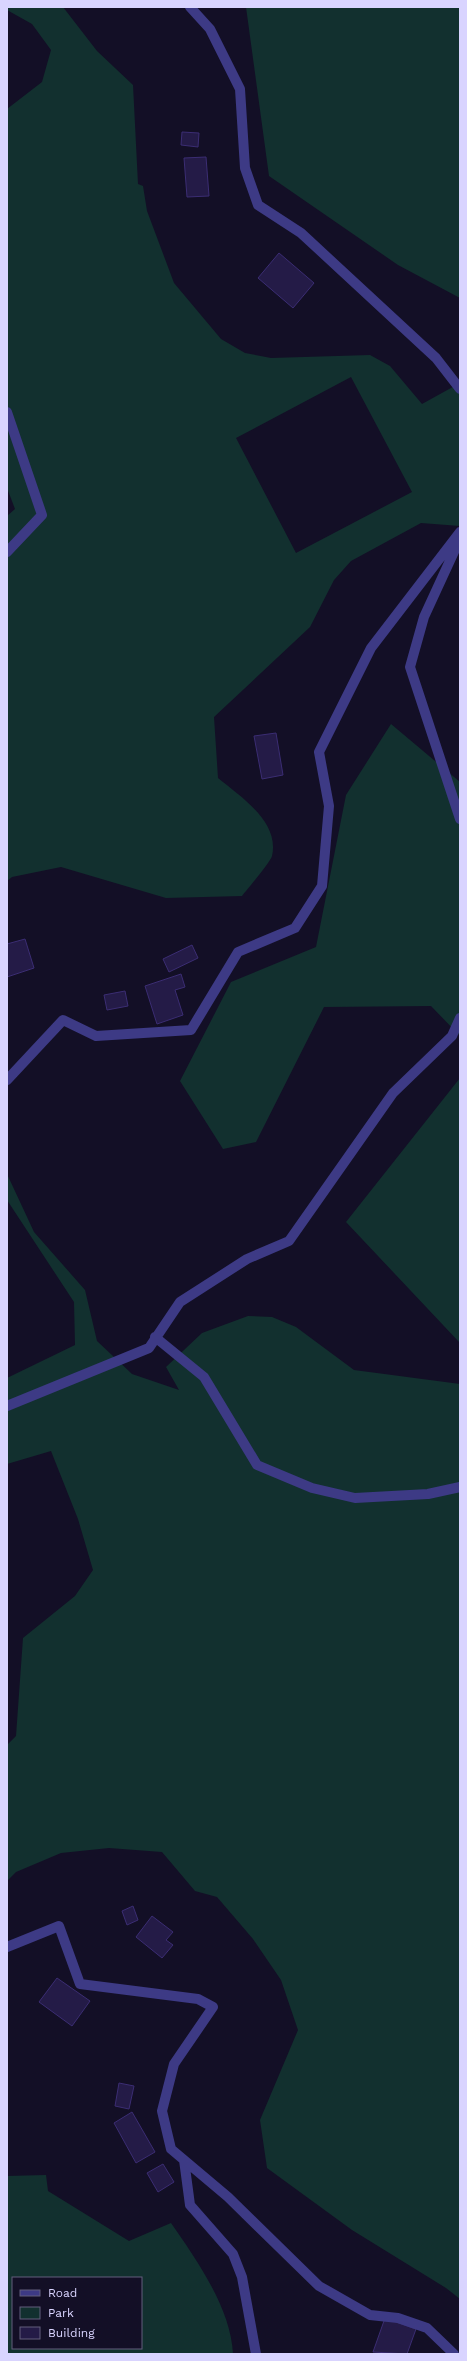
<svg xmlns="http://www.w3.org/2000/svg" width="467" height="2361" font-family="'Work Sans',sans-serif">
  <rect width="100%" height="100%" fill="#130f26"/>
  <path fill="#12302f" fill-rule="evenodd" d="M7,7H63L97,51L133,85L138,184L143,186L147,211L174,283L221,339L245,353L271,358L370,355L390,366L422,404L460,383V526L421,523L351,561L334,580L310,627L214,717L218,778C240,796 280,822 272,856C270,863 248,888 242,896L166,898L61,867L12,877L7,881V516L15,509L7,488V109L42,82L51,50L32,24L7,10ZM351,377L412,492L296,553L236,438Z
    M246,7H460V298L398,265L269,176Z
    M391,724L460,782V1036L431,1006L324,1007L256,1142L223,1149L180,1081L231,982L316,947L346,795Z
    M460,1078V1343L346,1222Z
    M7,1174L34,1232L85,1290L97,1341L132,1374L179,1390L166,1367L202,1333L248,1316L272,1317L296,1327L354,1370L460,1384V2299L446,2288L352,2230L267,2168L260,2120L298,2030L281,1980L253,1939L217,1897L195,1891L162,1852L109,1848L61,1853L16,1872L7,1881V1745L16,1736L23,1638L75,1596L93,1570L78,1519L51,1451L7,1464V1378L75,1345L74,1302L7,1200Z
    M46,2175L48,2191L129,2241L171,2223C196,2259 231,2308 233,2354H7V2176ZM13,2278H141V2348H13Z"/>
  <path fill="#241b47" stroke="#3b2d73" d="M182,132L199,133L198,147L181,145Z
    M206,157L209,196L187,197L184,158Z
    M279,253L314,283L293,308L258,278Z
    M276,733L283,775L262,779L254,736Z
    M25,939L34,968L7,977V944Z
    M192,945L198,958L169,972L163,959Z
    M181,974L185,987L175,990L183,1015L157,1024L145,986Z
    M125,991L128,1006L107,1010L104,995Z
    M133,1906L138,1920L127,1925L122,1911Z
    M152,1916L173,1932L166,1940L173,1945L162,1958L136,1937Z
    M57,1978L90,2001L72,2026L39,2002Z
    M119,2083L134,2086L129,2109L115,2106Z
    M132,2112L155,2152L136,2163L114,2123Z
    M163,2164L174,2182L158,2192L147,2173Z
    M385,2318L416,2329L407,2354L373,2352Z"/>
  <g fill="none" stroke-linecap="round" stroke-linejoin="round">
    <path stroke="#3d3a85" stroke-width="10" d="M190,7L210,29L240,89L245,168L258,205L301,233L436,358L460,389
      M7,412L42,515L7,552
      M459,541L424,617L410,667L460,819
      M7,1080L63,1020L96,1036L191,1030L238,952L295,928L322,886L329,806L319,752L371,648L460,532
      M155,1337L204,1377L257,1465L312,1488L355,1498L428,1494L460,1487
      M7,1406L149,1348L180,1302L247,1259L289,1241L393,1093L452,1036L460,1018
      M7,1947L59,1926L80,1984L198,1999L213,2007L174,2064L162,2111L171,2149L228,2197L319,2286L370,2315L398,2318L427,2328L454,2354
      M184,2160L190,2205L233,2254L242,2277L256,2354"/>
  </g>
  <rect width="467" height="2361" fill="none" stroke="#d9d4ff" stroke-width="16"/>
  <rect x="12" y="2277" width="130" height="72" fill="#130f26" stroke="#625e7d"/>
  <rect x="20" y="2290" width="20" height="6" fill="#3d3a85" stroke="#625e7d"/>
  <text x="48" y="2297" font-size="12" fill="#d9d4ff">Road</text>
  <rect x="20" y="2307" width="20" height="12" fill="#12302f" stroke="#625e7d"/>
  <text x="48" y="2317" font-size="12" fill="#d9d4ff">Park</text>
  <rect x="20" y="2327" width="20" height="12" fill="#241b47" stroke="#625e7d"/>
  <text x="48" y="2337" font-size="12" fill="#d9d4ff">Building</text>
</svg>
